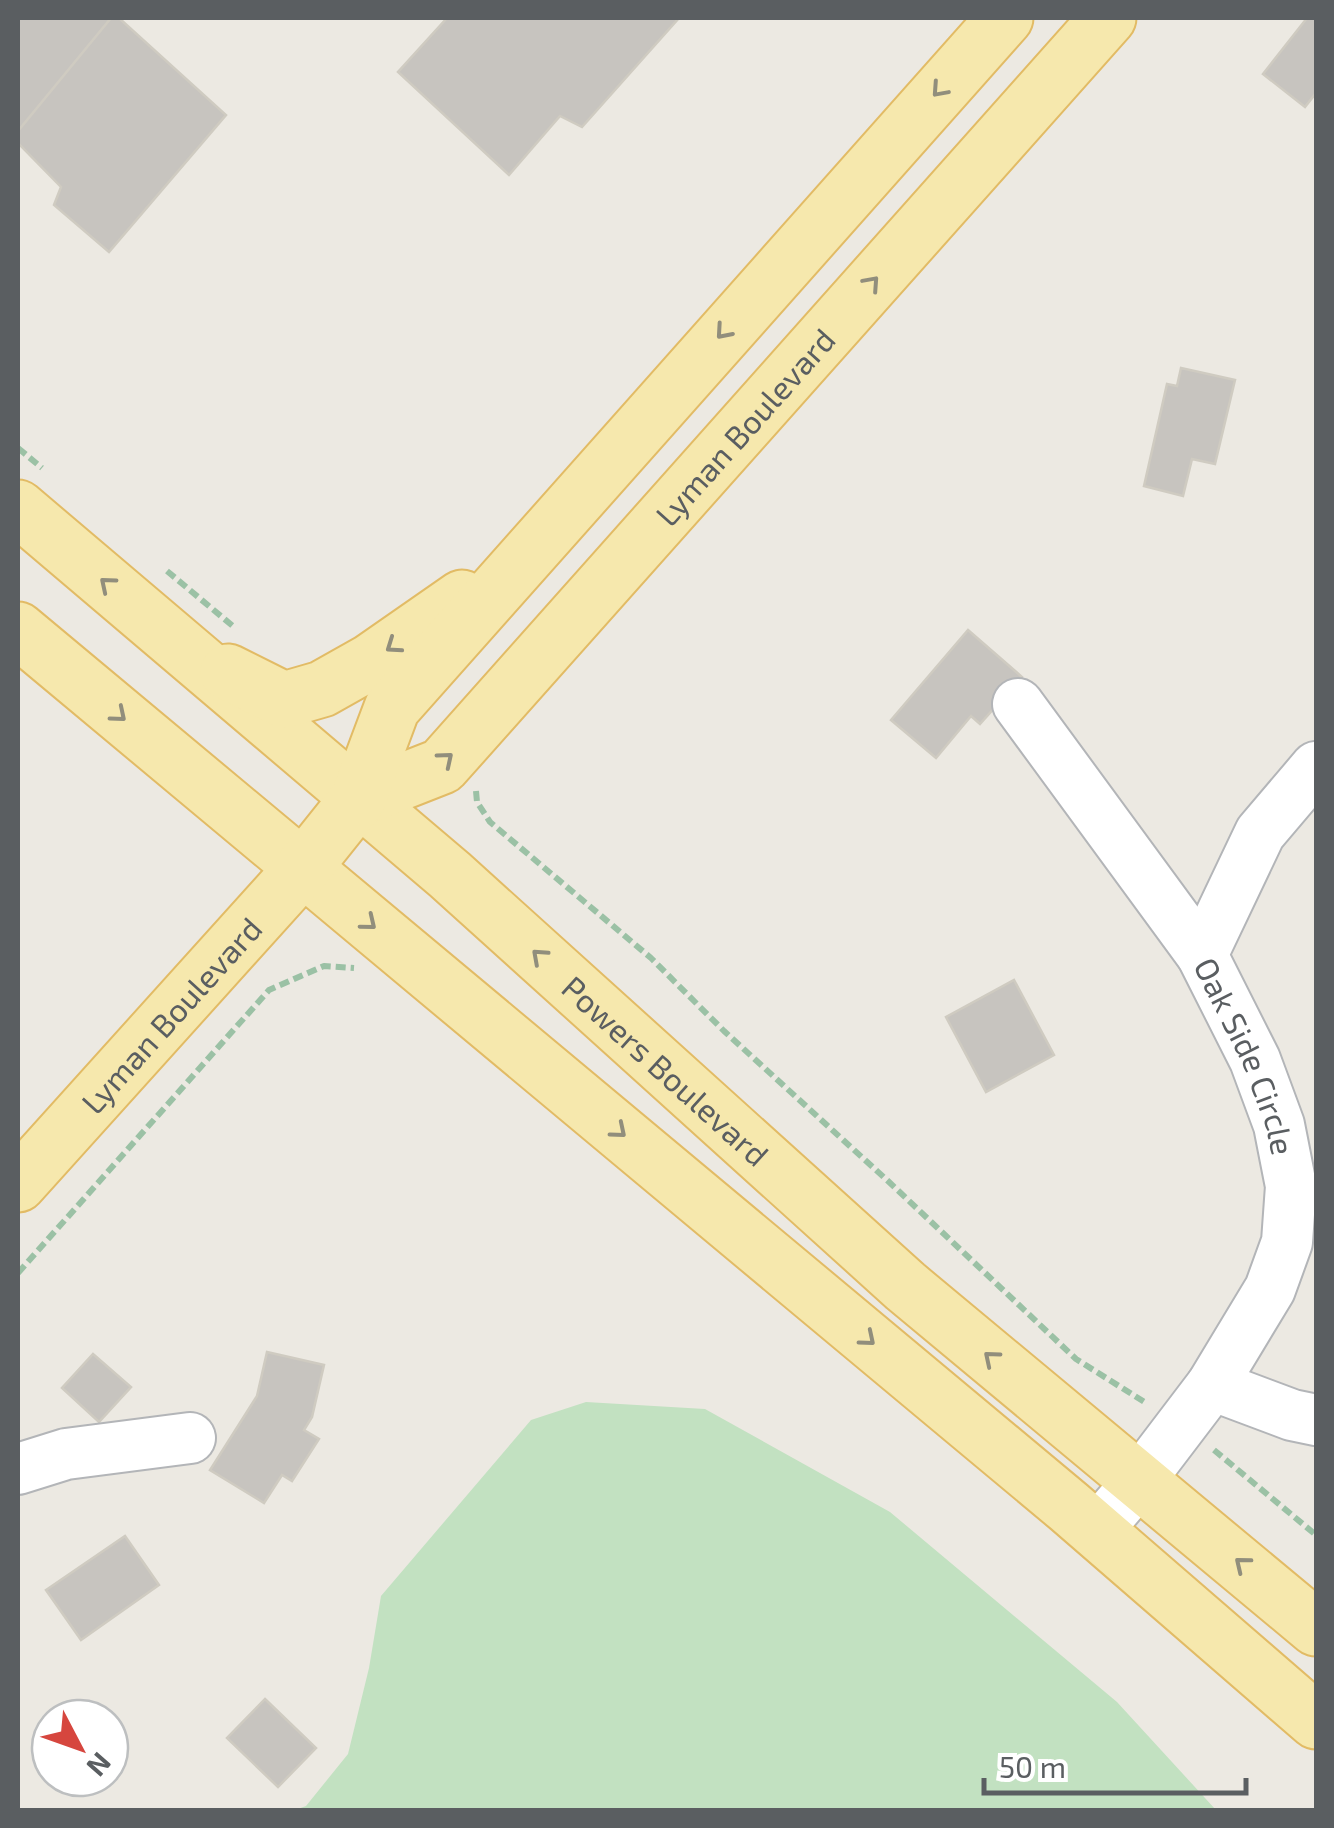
<svg xmlns="http://www.w3.org/2000/svg" width="1334" height="1828" font-family="'Exo 2',sans-serif">
  <rect width="100%" height="100%" fill="#ece9e2"/>
  <path fill="#c2e1c1" d="M586,1402L705,1409L890,1512L1117,1702L1216,1810H295L306,1806L348,1754L369,1668L381,1596L531,1420Z"/>
  <path fill="#c7c4bf" stroke="#cfcbc1" stroke-width="2.5" d="M18,18H111L18,131Z
    M111,18H119L226,115L109,252L54,205L61,187L18,143V131Z
    M447,18H679L582,127L560,116L509,175L398,72Z
    M1307,18L1316,19V93L1305,107L1263,74Z
    M1181,368L1235,380L1215,464L1192,459L1183,496L1144,486L1167,384L1177,386Z
    M968,630L1022,677L980,724L971,716L936,758L891,720Z
    M1014,980L1054,1055L986,1092L946,1017Z
    M267,1352L324,1365L312,1417L304,1430L319,1439L292,1481L282,1475L264,1503L210,1470L257,1396Z
    M93,1354L131,1387L99,1422L62,1388Z
    M125,1536L159,1585L81,1640L46,1590Z
    M265,1699L316,1748L278,1787L227,1738Z"/>
  <g fill="none" stroke-linecap="round" stroke-linejoin="round">
    <g stroke="#b3b5b8" stroke-width="54">
      <g id="minor">
        <path id="s1" d="M1018,704L1202,955L1255,1060L1279,1125L1291,1186L1287,1242L1270,1289L1212,1385L1139,1481L1097,1530"/>
        <path d="M1202,955L1260,833L1316,767"/>
        <path d="M1212,1385L1292,1415L1316,1420"/>
        <path d="M18,1469L66,1454L190,1438"/>
      </g>
    </g>
    <g stroke="#e2bb65" stroke-width="59">
      <g id="major">
        <path id="s2" d="M18,508L450,875L905,1286L1316,1628"/>
        <path d="M18,630L1069,1507L1316,1721"/>
        <path d="M228,672L284,700L322,689L370,662L462,598"/>
        <path id="s3" d="M358,799L442,766L1108,18"/>
        <path id="s4" d="M18,1184L302,869L358,799L392,708L1005,18"/>
      </g>
    </g>
    <path stroke="#9bc1a5" stroke-width="6" stroke-dasharray="10 5" stroke-linecap="butt" d="M18,448L42,468
      M167,571L234,627
      M476,791L477,802L490,822L651,958L724,1031L888,1181L1076,1359L1146,1403
      M18,1273L269,990L324,966L354,968
      M1214,1450L1316,1535"/>
    <use href="#minor" stroke="#fff" stroke-width="50"/>
    <use href="#major" stroke="#f6e8ad" stroke-width="55"/>
  </g>
  <defs><path id="oneway-chevron" d="M-2-3.5L2.5 0L-2 3.5" fill="none" stroke-width="1.6" stroke-linecap="round" stroke-linejoin="round" transform="scale(2.5)"/></defs>
  <g stroke="#918e7c">
    <use href="#oneway-chevron" transform="translate(939 90) rotate(132)"/>
    <use href="#oneway-chevron" transform="translate(872 283) rotate(-48)"/>
    <use href="#oneway-chevron" transform="translate(723 332) rotate(131)"/>
    <use href="#oneway-chevron" transform="translate(107 584) rotate(-140)"/>
    <use href="#oneway-chevron" transform="translate(393 646) rotate(145)"/>
    <use href="#oneway-chevron" transform="translate(119 715) rotate(40)"/>
    <use href="#oneway-chevron" transform="translate(446 759) rotate(-40)"/>
    <use href="#oneway-chevron" transform="translate(369 923) rotate(39)"/>
    <use href="#oneway-chevron" transform="translate(539 956) rotate(-138)"/>
    <use href="#oneway-chevron" transform="translate(619 1131) rotate(40)"/>
    <use href="#oneway-chevron" transform="translate(868 1339) rotate(40)"/>
    <use href="#oneway-chevron" transform="translate(991 1358) rotate(-140)"/>
    <use href="#oneway-chevron" transform="translate(1242 1564) rotate(-141)"/>
  </g>
  <g text-anchor="middle" dominant-baseline="central" stroke-width="8" stroke-linejoin="round" paint-order="stroke">
    <g font-size="32" fill="#5a5e61" stroke="#fff">
      <text stroke="none"><textPath href="#s3" startOffset="545">Lyman Boulevard</textPath></text>
      <text stroke="none"><textPath href="#s4" startOffset="228">Lyman Boulevard</textPath></text>
      <text stroke="none"><textPath href="#s1" startOffset="422">Oak Side Circle</textPath></text>
      <text stroke="none"><textPath href="#s2" startOffset="858">Powers Boulevard</textPath></text>
    </g>
  </g>
  <rect width="1334" height="1828" fill="none" stroke="#5a5e61" stroke-width="40"/>
  <g transform="translate(80 1748) rotate(131)"><circle r="48" fill="#ffffff" stroke="#bdbfc0" stroke-width="2.5"/>
  <path d="M0-8L18 38L0 25L-18 38Z" fill="#d6463e"/>
  <text y="-15" font-size="28" font-weight="bold" text-anchor="middle" fill="#5a5e61">N</text>
  </g>
  <path d="M984 1778v15h262v-15" fill="none" stroke="#5a5e61" stroke-width="5"/>
  <text x="999" y="1778" font-size="30" fill="#5a5e61" stroke="#ffffff" stroke-width="8" paint-order="stroke">50 m</text>
</svg>
